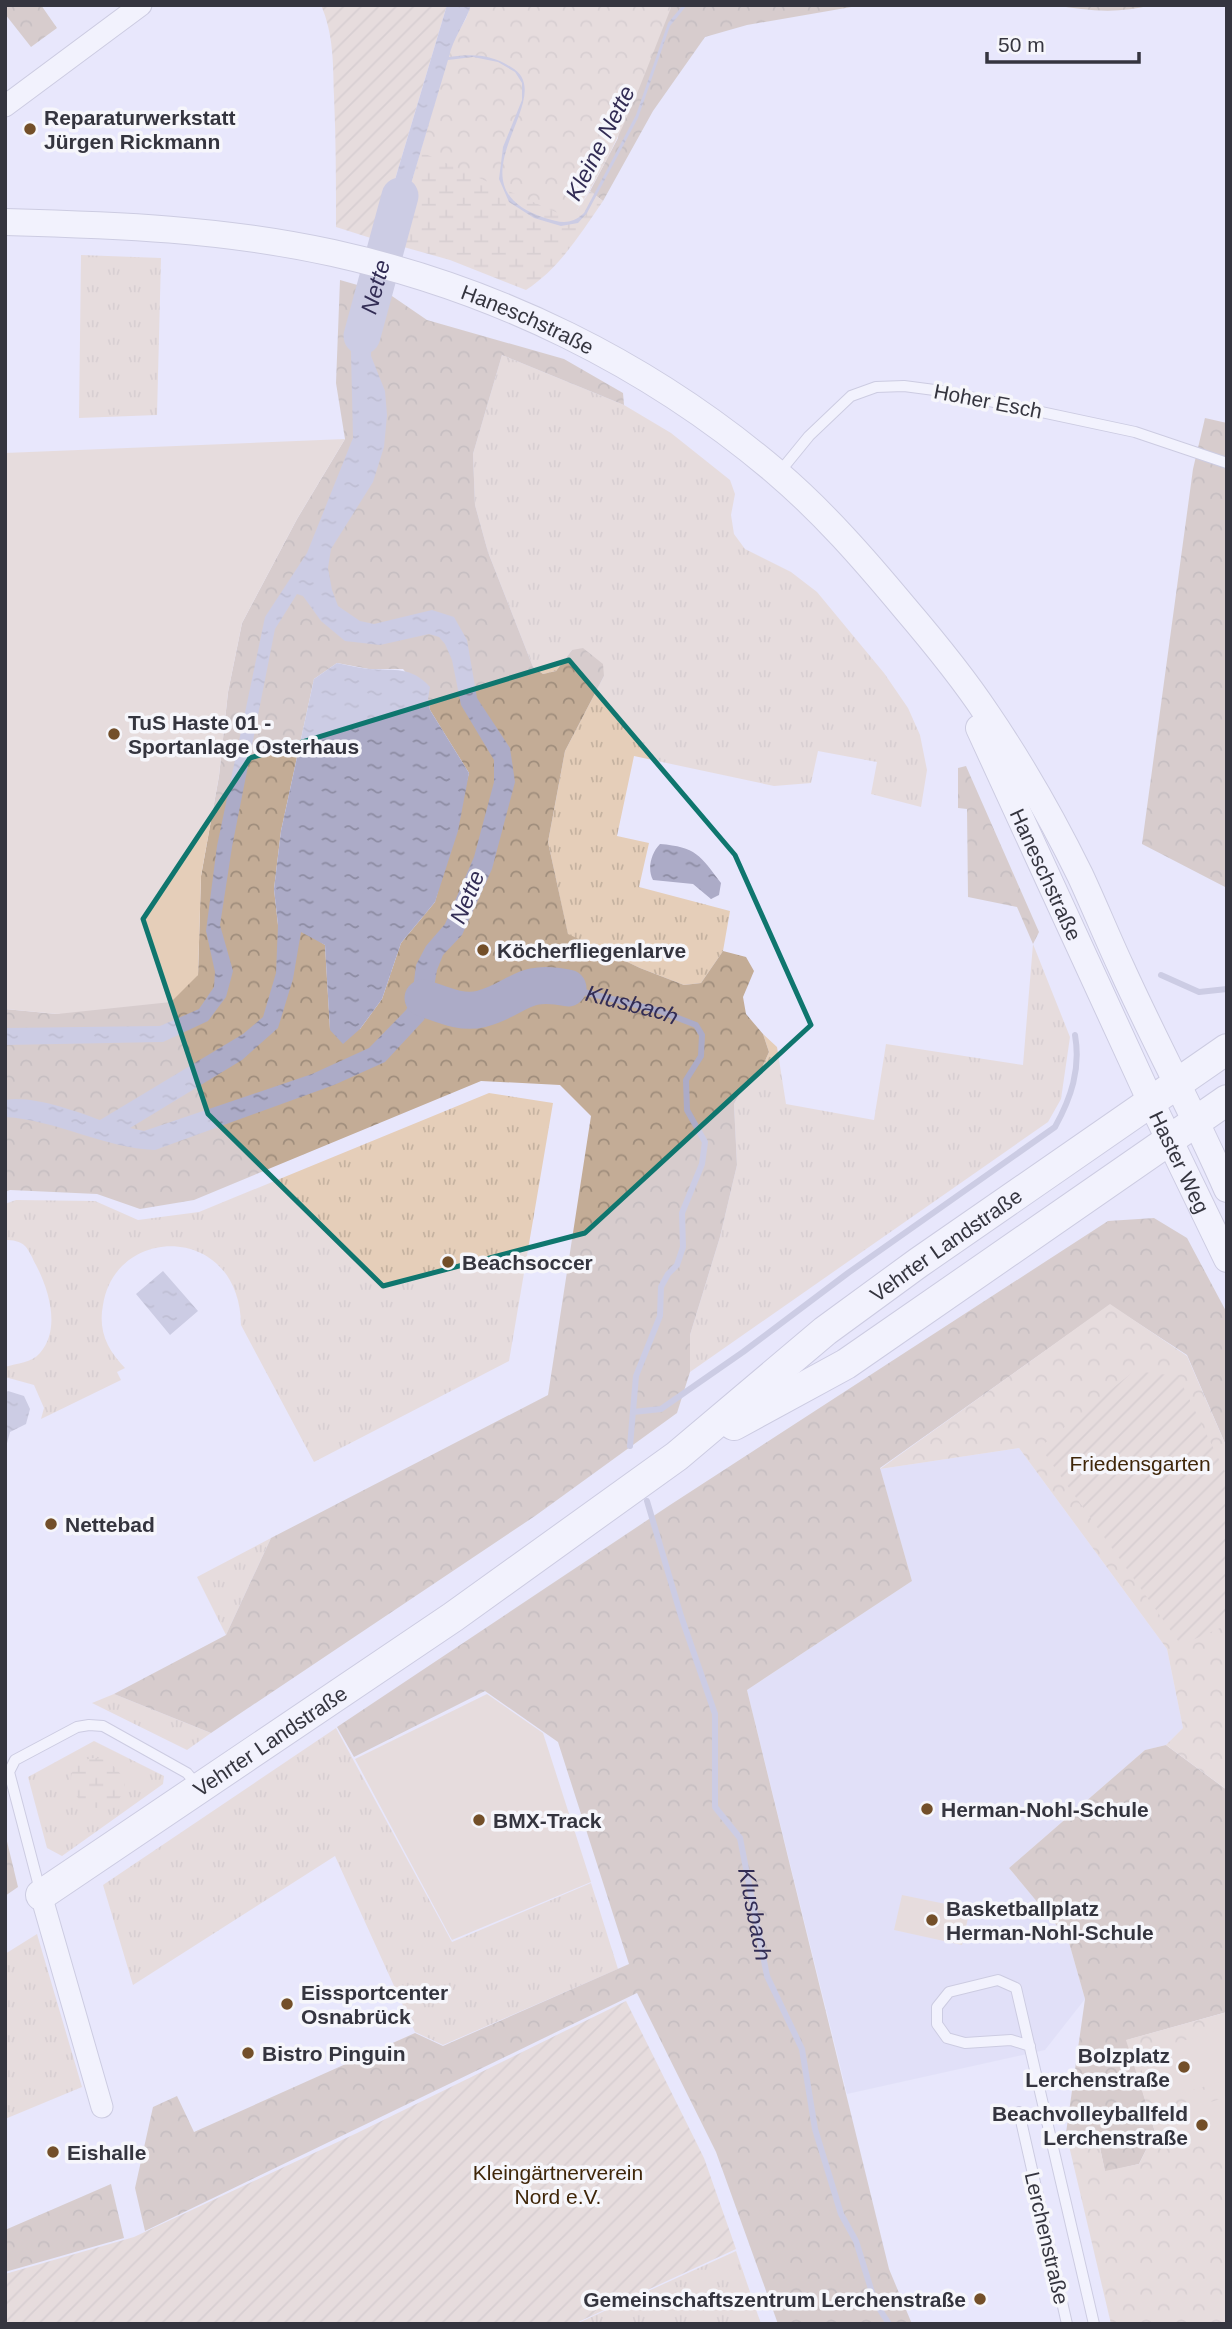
<svg xmlns="http://www.w3.org/2000/svg" width="1232" height="2329" font-family="Arial,sans-serif">
  <defs>
    <pattern id="grass-tufts" width="24" height="20" patternUnits="userSpaceOnUse" patternTransform="scale(1.75)"><rect width="24" height="20" fill="#e5ceb9"/><path d="M3 7l-1-3M5 7V3M7 7l1-3M15 17l-1-3M17 17v-4M19 17l1-3" fill="none" stroke="#c5b2a0"/></pattern>
    <pattern id="forest-crowns" width="20" height="18" patternUnits="userSpaceOnUse" patternTransform="scale(1.75)"><rect width="20" height="18" fill="#c3ac96"/><path d="M2 6a3 3 0 1 1 6 0M12 15a3 3 0 1 1 6 0" fill="none" stroke="#9f8d7c"/></pattern>
    <pattern id="wetland-marsh" width="20" height="14" patternUnits="userSpaceOnUse" patternTransform="scale(1.75)"><rect width="20" height="14" fill="#e5ceb9"/><path d="M1 5h8M5 5V1M11 12h8M15 12V8" fill="none" stroke="#c5b2a0"/></pattern>
    <pattern id="park-crowns" width="20" height="18" patternUnits="userSpaceOnUse" patternTransform="scale(1.75)"><rect width="20" height="18" fill="#e5ceb9"/><path d="M2 6a3 3 0 1 1 6 0M12 15a3 3 0 1 1 6 0" fill="none" stroke="#c5b2a0"/></pattern>
    <pattern id="garden-furrows" width="10" height="10" patternUnits="userSpaceOnUse" patternTransform="scale(1.75)"><rect width="10" height="10" fill="#e5ceb9"/><path d="M-1 1l2-2M0 10L10 0M9 11l2-2" fill="none" stroke="#c5b2a0"/></pattern>
    <pattern id="water-ripples" width="26" height="14" patternUnits="userSpaceOnUse" patternTransform="scale(1.75)"><rect width="26" height="14" fill="#acabc7"/><path d="M2 4q2-2 4 0t4 0M15 11q2-2 4 0t4 0" fill="none" stroke="#8d8ca3"/></pattern>
  </defs>
  <rect width="100%" height="100%" fill="#e8e7fc"/>
  <path fill="#dad8f3" d="M1019,1448L1167,1649L1183,1728L1166,1745L1145,1750L1009,1868L1068,1939L1085,1999L1045,2050L847,2094L747,1690L912,1581L880,1469Z"/>
  <path fill="url(#grass-tufts)" d="M81,255L161,258L157,415L79,418Z
    M502,355L624,405L671,433L730,480L735,494L731,515L734,534L745,549L791,572L817,592L884,673L908,708L920,735L927,770L921,807L871,794L877,762L818,751L811,783L774,786L634,756L617,836L649,843L639,887L730,911L723,951L701,983L684,985L640,968L568,935L548,842L565,751L604,676L572,650L556,671L543,674L533,667L488,552L475,505L473,454Z
    M1033,944L1070,1037L1061,1099L1048,1122L690,1372V1335L720,1237L737,1165L734,1104L743,1087L760,1072L769,1052L763,1034L777,1047L786,1104L874,1120L886,1044L1023,1065Z
    M489,1093L553,1103L509,1361L314,1462L241,1325C240,1224 116,1223 103,1305C98,1330 107,1350 125,1368L117,1372L121,1380L41,1419L44,1408L34,1385L5,1377V1367C17,1363 32,1363 40,1353C61,1329 49,1290 36,1265C33,1260 30,1251 25,1246C20,1241 13,1240 5,1240V1204L16,1200L95,1201L138,1220L199,1212Z
    M271,1538L226,1635L197,1577Z
    M114,1694L211,1733L187,1750L92,1703Z
    M336,1728L452,1942L591,1883L618,1969L443,2045L415,2032L335,1856L133,1985L103,1885Z
    M94,1741L164,1776L163,1784L62,1856L47,1848L28,1777Z
    M37,1934L82,2087L5,2119V1954Z
    M736,2251L761,2324H576Z"/>
  <path fill="url(#forest-crowns)" fill-rule="evenodd" d="M5,5H41L57,28L31,47L5,14Z
    M629,5H863L747,25L705,37L653,111L603,201L590,191L618,138Z
    M1054,5H1152C1119,14 1087,11 1054,5Z
    M340,280L389,294L427,320L564,359L623,393L624,405L502,355L473,454L475,505L488,552L533,667L543,674L556,671L572,650L583,648L603,664L604,676L565,751L548,842L568,934L640,968L684,985L701,983L723,951L746,957L754,971L743,997L746,1014L763,1034L769,1052L760,1072L743,1087L734,1104L737,1165L720,1237L690,1335V1372L677,1413L535,1516L211,1733L114,1694L226,1635L271,1538L548,1395L591,1116L560,1085L481,1081L194,1200L140,1209L97,1194L10,1190L5,1192V1009L57,1014L198,975L201,876L219,776L228,692L242,623L297,519L345,439L336,383ZM337,663L369,669H403L428,699L430,710L469,773L435,902L401,943L382,999L360,1029H330L325,945L309,934L278,925L274,889L281,831L314,679Z
    M1205,418L1227,423V888L1142,844L1193,469Z
    M966,766L1039,932L1033,944L1017,907L968,897L967,809L958,808V768Z
    M1154,1218L1187,1238L1227,1313V1448L1187,1355L1110,1305L880,1468L912,1581L747,1690L889,2269L912,2324H778L716,2152L637,1993L145,2231L135,2188L153,2107L177,2096L194,2132L415,2033L443,2046L629,1964L558,1742L485,1691L354,1757L337,1727L670,1505L1108,1221Z
    M1166,1745L1227,1790V2012L1127,2040L1155,2132L1139,2164L1105,2172L1099,2143L1066,2133L1085,1999L1068,1939L1009,1868L1145,1750Z
    M5,1833L18,1887L5,1896Z
    M111,2184L124,2238L5,2272V2230Z"/>
  <path fill="url(#wetland-marsh)" d="M471,5L577,210L590,191L603,201C580,234 560,268 526,290L450,260L393,244L453,41L466,19Z
    M94,1758L108,1760L125,1779C125,1789 123,1797 114,1803C78,1826 49,1763 94,1758Z"/>
  <path fill="url(#park-crowns)" d="M471,5H672C644,75 619,148 577,210L560,214L421,152L453,41L466,19Z
    M1110,1304L1187,1356L1227,1448V1790L1166,1745L1183,1728L1167,1649L1019,1448L880,1469Z
    M1227,2012V2324H1111L1066,2133L1099,2143L1105,2171L1139,2164L1155,2132L1126,2040Z"/>
  <path fill="url(#garden-furrows)" d="M321,5H447L377,240L336,227C336,183 336,140 334,96C333,65 334,35 321,5Z
    M1134,1371L1178,1376L1227,1476V1625L1181,1645L1040,1447Z
    M626,2001L704,2158L736,2249L574,2324H5V2274L134,2237L357,2133Z"/>
  <path fill="#e5ceb9" d="M345,439L297,519L242,623L228,692L219,776L201,876L198,975L171,1002L57,1014L5,1009V453Z
    M487,1694L543,1733L591,1882L452,1940L355,1759Z
    M902,1895L970,1909L962,1945L894,1930Z
    M1227,2028V2080L1151,2102L1137,2054Z
    M1227,2097V2138L1185,2150L1174,2113Z"/>
  <path fill="url(#water-ripples)" d="M447,5H471C465,24 453,38 449,57C473,54 490,54 511,67C563,96 443,185 545,218C561,223 571,225 584,213L636,115L668,23L683,5H687L670,26L638,118L587,213L578,223L561,226L534,218L509,202L499,179L503,147L522,100V83L515,72L498,62L473,57L448,60L393,244L377,240Z
    M365,287L383,292L371,341V356L385,391L387,415L384,447L373,482L331,549L328,568L332,590L338,606L360,621L374,624L432,610L454,617L467,640L477,698L510,748L515,782L492,869L462,935L443,955L437,970L431,1005L424,1020L385,1062L334,1085L155,1150C104,1148 57,1120 5,1117V1100C32,1095 75,1111 100,1120L243,1034L263,1017L276,973L278,925L274,889L281,831L314,679L337,663C348,665 359,668 370,669C395,671 411,666 430,687L428,699L430,710L469,773L458,831L435,902L401,943L382,999L360,1029L343,1044L330,1030L325,945L301,932L293,979L278,1028L242,1060L130,1128L144,1131L312,1074L369,1048L406,1010L412,998L416,965L426,946L445,924L474,857L494,782V760L461,705L452,660L445,644L439,637L429,634L380,645L345,641L321,621L303,596L297,594L275,629L232,847L220,925L233,971L226,997L208,1021L163,1042L5,1045V1028L160,1026L199,1009L214,987L215,972L206,931L217,846L265,617L307,553L353,438L351,352Z
    M660,844C696,847 700,855 721,883L719,895L711,899L693,884L653,880C647,869 651,853 660,844Z
    M163,1271L198,1311L170,1335L136,1294Z
    M8,1391L24,1396L30,1409L26,1424L10,1432L6,1447L5,1393Z"/>
  <g fill="none" stroke-linecap="round" stroke-linejoin="round">
    <g stroke="#acabc7" stroke-width="6">
      <path d="M1161,975L1199,992L1227,989"/>
      <path id="s1" d="M568,988L660,1011L696,1025L702,1035L701,1056L686,1080L687,1110L705,1142L702,1164L682,1213L683,1247L677,1265L668,1274L661,1287L660,1316L636,1376L630,1446"/>
      <path d="M633,1412L661,1409L743,1352L848,1273L1055,1127C1071,1098 1081,1069 1075,1035"/>
      <path id="s2" d="M647,1501L681,1616L715,1714V1807L740,1838L767,1976L802,2049L815,2129L841,2214L856,2241L875,2302L889,2324"/>
    </g>
    <g stroke="#acabc7" stroke-width="37">
      <path id="s3" d="M362,336L400,196"/>
      <path d="M423,998C441,1004 461,1014 481,1009C519,999 521,978 568,988"/>
    </g>
    <g stroke="#acaac3" stroke-width="12">
      <path id="service" d="M778,474L809,436L851,396L876,387L904,386L942,391L1135,432L1227,463
        M41,1894L9,1772L15,1760L77,1727L89,1725L103,1726L187,1773L197,1785
        M1030,2046L1011,2040L965,2043L947,2038L937,2024V2007L949,1992L998,1980L1016,1988L1094,2324
        M1019,2112L1067,2324"/>
    </g>
    <g stroke="#acaac3" stroke-width="23">
      <path id="minor" d="M5,106L141,5
        M41,1895L102,2107"/>
    </g>
    <g stroke="#acaac3" stroke-width="28">
      <g id="tertiary">
        <path id="s4" d="M5,222C117,225 223,229 333,253C496,289 649,364 776,472C823,512 864,559 904,607C933,641 962,676 987,714C1021,764 1053,820 1080,875C1094,905 1107,937 1121,967C1155,1042 1194,1114 1227,1189"/>
        <path id="s5" d="M979,728L1151,1102L1227,1259"/>
      </g>
    </g>
    <g stroke="#acaac3" stroke-width="32">
      <g id="secondary">
        <path d="M734,1425L846,1364L1227,1100"/>
        <path id="s6" d="M41,1895L453,1617L677,1456L825,1331L918,1263L1227,1049"/>
      </g>
    </g>
    <use href="#service" stroke="#fff" stroke-width="10"/>
    <use href="#minor" stroke="#fff" stroke-width="21"/>
    <use href="#tertiary" stroke="#fff" stroke-width="26"/>
    <use href="#secondary" stroke="#fff" stroke-width="30"/>
  </g>
  <path d="M0 0H1232V2329H0ZM569,660L735,855L811,1025L585,1233L383,1286L208,1114L143,919L250,758Z" fill="#e8e7fc" fill-opacity=".55" fill-rule="evenodd"/>
  <path fill="none" stroke="#0f766e" stroke-width="5" stroke-linejoin="round" d="M569,660L735,855L811,1025L585,1233L383,1286L208,1114L143,919L250,758Z"/>
  <g fill="#734f29" stroke="#f6f6fb" stroke-width="2.5">
    <circle cx="30" cy="129" r="7"/>
    <circle cx="114" cy="734" r="7"/>
    <circle cx="483" cy="950" r="7"/>
    <circle cx="448" cy="1262" r="7"/>
    <circle cx="51" cy="1524" r="7"/>
    <circle cx="927" cy="1809" r="7"/>
    <circle cx="479" cy="1820" r="7"/>
    <circle cx="932" cy="1920" r="7"/>
    <circle cx="287" cy="2004" r="7"/>
    <circle cx="248" cy="2053" r="7"/>
    <circle cx="1184" cy="2067" r="7"/>
    <circle cx="1202" cy="2125" r="7"/>
    <circle cx="53" cy="2152" r="7"/>
    <circle cx="980" cy="2299" r="7"/>
  </g>
  <g text-anchor="middle" dominant-baseline="central" stroke-width="7" stroke-linejoin="round" paint-order="stroke">
    <g font-size="21" font-weight="bold" fill="#35353f" stroke="#f6f6fb" text-anchor="start">
      <text x="44" y="117">Reparaturwerkstatt<tspan x="44" dy="24">Jürgen Rickmann</tspan></text>
      <text x="128" y="722">TuS Haste 01 -<tspan x="128" dy="24">Sportanlage Osterhaus</tspan></text>
      <text x="497" y="950">Köcherfliegenlarve</text>
      <text x="462" y="1262">Beachsoccer</text>
      <text x="65" y="1524">Nettebad</text>
      <text x="941" y="1809">Herman-Nohl-Schule</text>
      <text x="493" y="1820">BMX-Track</text>
      <text x="946" y="1908">Basketballplatz<tspan x="946" dy="24">Herman-Nohl-Schule</tspan></text>
      <text x="301" y="1992">Eissportcenter<tspan x="301" dy="24">Osnabrück</tspan></text>
      <text x="262" y="2053">Bistro Pinguin</text>
      <text x="1170" y="2055" text-anchor="end">Bolzplatz<tspan x="1170" dy="24">Lerchenstraße</tspan></text>
      <text x="1188" y="2113" text-anchor="end">Beachvolleyballfeld<tspan x="1188" dy="24">Lerchenstraße</tspan></text>
      <text x="67" y="2152">Eishalle</text>
      <text x="966" y="2299" text-anchor="end">Gemeinschaftszentrum Lerchenstraße</text>
    </g>
    <g font-size="21" fill="#35353f" stroke="#f6f6fb">
      <text stroke="none"><textPath href="#s4" startOffset="536">Haneschstraße</textPath></text>
      <text transform="translate(988 401) rotate(11)">Hoher Esch</text>
      <text stroke="none"><textPath href="#s5" startOffset="161">Haneschstraße</textPath></text>
      <text stroke="none"><textPath href="#s5" startOffset="478">Haster Weg</textPath></text>
      <text stroke="none"><textPath href="#s6" startOffset="1115">Vehrter Landstraße</textPath></text>
      <text stroke="none"><textPath href="#s6" startOffset="276">Vehrter Landstraße</textPath></text>
      <text transform="translate(1047 2238) rotate(77)">Lerchenstraße</text>
    </g>
    <g font-size="21" fill="#3f2609" stroke="#f6f6fb">
      <text x="1140" y="1463">Friedensgarten</text>
      <text x="558" y="2172">Kleingärtnerverein<tspan x="558" dy="24">Nord e.V.</tspan></text>
    </g>
    <g font-size="23" font-style="italic" fill="#322c54" stroke="#f6f6fb">
      <text transform="translate(600 143) rotate(-63)">Kleine Nette</text>
      <text stroke="none"><textPath href="#s3" startOffset="51">Nette</textPath></text>
      <text transform="translate(467 897) rotate(-67)">Nette</text>
      <text stroke="none"><textPath href="#s1" startOffset="66">Klusbach</textPath></text>
      <text stroke="none"><textPath href="#s2" startOffset="434">Klusbach</textPath></text>
    </g>
  </g>
  <rect width="1232" height="2329" fill="none" stroke="#35353f" stroke-width="14"/>
  <path d="M987 52v10h152v-10" fill="none" stroke="#35353f" stroke-width="3.5"/>
  <text x="998" y="52" font-size="21" fill="#35353f" stroke="#f6f6fb" stroke-width="5" paint-order="stroke">50 m</text>
</svg>
